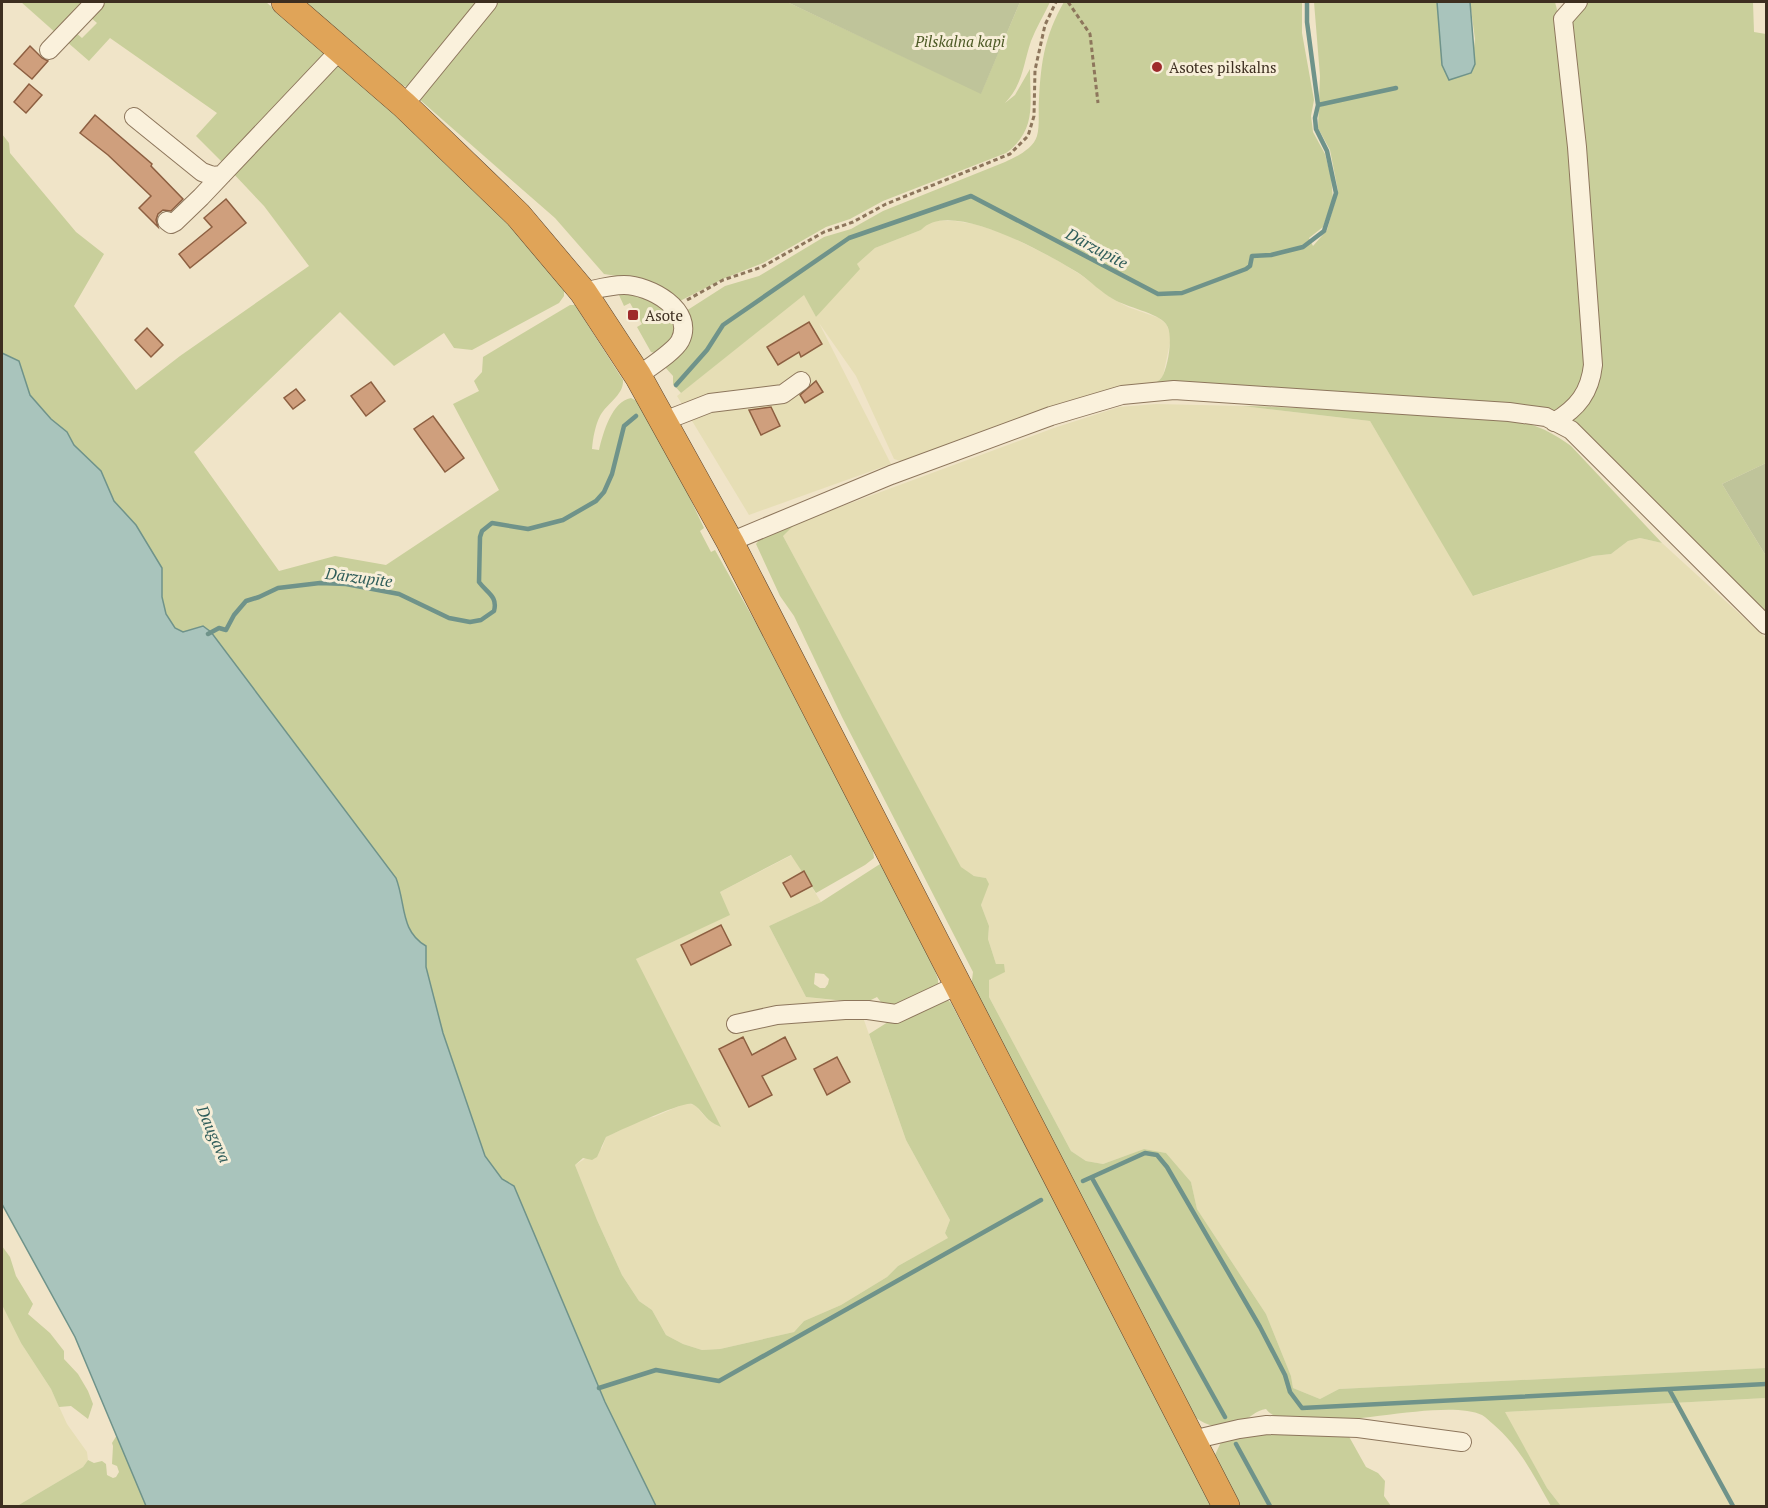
<svg xmlns="http://www.w3.org/2000/svg" width="1768" height="1508" font-family="'PT Serif',serif">
  <rect width="100%" height="100%" fill="#f0e4c8"/>
  <path fill="#e6deb5" d="M935,221H955L974,224L1003,233L1055,259L1081,275L1113,299L1128,307L1159,318L1167,325L1171,338L1163,376L1158,381L1151,385L1115,389L1070,401L908,463L894,459L856,376L819,323L891,464L749,515L677,396L804,294L816,317L857,264L875,248L921,230L926,224Z
    M1156,404L1242,406L1370,421L1474,596L1593,556L1611,554L1628,541L1640,538L1662,543L1766,638V1368L1339,1389L1320,1399L1293,1388L1291,1376L1266,1314L1197,1209L1191,1182L1166,1153L1144,1149L1103,1164L1086,1161L1071,1151L989,997V980L1004,965L996,964L988,939L989,926L981,905L988,884L986,878L974,876L961,868L783,536L794,524L1054,428L1119,407Z
    M792,855L821,902L769,926L806,997L858,1003L906,1140L950,1220L945,1233L949,1238L898,1266L887,1277L841,1305L804,1321L794,1332L720,1349L702,1350L683,1344L666,1335L652,1310L639,1301L622,1275L597,1220L575,1165L602,1148L606,1137L645,1118L654,1117L686,1103L695,1105L708,1120L636,959L729,915L720,892Z
    M2,1305L21,1343L51,1389L67,1424L87,1452L88,1460L83,1467L17,1506H2Z
    M1766,1398V1506H1561L1547,1488L1504,1412Z"/>
  <path fill="#c9cf9b" fill-rule="evenodd" d="M21,2H90L57,34Z
    M103,2H266L324,53L322,59L225,165L196,136L217,113L110,38L89,61L66,41L75,32L82,38L97,23L89,16Z
    M303,2H483L414,84L407,87L399,84Z
    M494,2H787L981,93L1020,2H1050C1044,15 1036,28 1031,41C1023,65 1023,84 1005,103L1015,95L1030,69C1030,104 1037,130 1006,153L883,201L850,219L826,227L763,263L725,278L678,302L623,277L604,274L555,218L419,99Z
    M1064,2H1302V33L1314,100L1311,116L1313,132L1325,154L1331,177L1333,199L1323,227L1309,238L1313,246L1327,230L1338,191L1330,150L1318,128L1320,76L1314,2H1437L1449,79L1471,73L1475,39L1470,2H1555L1563,33L1586,2H1753L1754,32L1766,34V463L1722,484L1766,556V613L1574,424L1151,385C1155,383 1159,381 1162,377C1168,367 1174,334 1166,324C1158,313 1126,307 1113,299C1101,292 1091,282 1080,274C1051,256 950,197 921,230L875,248L857,264L860,269L816,317L804,295L681,393L673,384V376L665,367L686,311L725,286L759,276L824,237L851,229L883,211L1005,162C1016,157 1033,149 1037,136C1040,125 1038,110 1039,99C1041,61 1045,35 1064,2Z
    M334,60C416,131 497,205 564,290V296L559,303L472,350L454,348L444,333L394,366L340,312L194,452L279,571L335,556L386,565L499,490L453,404L479,391L474,381L482,372L483,357L570,305H575L623,380C624,395 607,403 600,416C595,426 593,438 592,449L599,450C603,433 612,401 631,398L637,401L680,477L704,528L700,531L711,552L715,550L763,636L873,849L874,858L865,865L816,893L791,855L720,892L730,915L636,959L721,1127C717,1125 712,1123 709,1120C703,1115 699,1107 692,1104C683,1101 619,1131 606,1137L597,1157L592,1160L583,1158L575,1165L597,1220L622,1275L639,1301L652,1310L666,1335L683,1344L702,1350L720,1349L794,1332L804,1321L841,1305L887,1277L898,1266L948,1238L945,1233L950,1220L906,1140L869,1034L888,1022L946,998L951,1003L1212,1506H656L605,1402L514,1186L502,1179L485,1156L443,1033L426,967V947C400,931 406,904 395,878L211,632L203,626L183,632L175,628L166,614L162,597V568L136,525L114,501L101,471L74,445L67,432L51,419L30,395L19,361L2,353V134L9,143L10,153L76,232L104,254L74,306L136,390L180,356L309,266L264,206L231,171Z
    M627,290L660,305L676,321L677,337L655,353L651,352L637,327L642,324L630,303L624,306L619,295Z
    M1242,406C1308,407 1373,412 1439,416C1469,418 1507,417 1535,426C1549,431 1560,438 1571,446L1662,543L1640,538L1628,541L1611,554L1593,556L1473,596L1370,421Z
    M794,525L783,536L961,867L974,876L986,878L989,884L981,905L989,926L988,939L996,964H1004L1005,972L989,980V997L1071,1151L1086,1161L1103,1164L1144,1149L1166,1153L1191,1182L1197,1209L1266,1314L1291,1376L1293,1388L1320,1399L1339,1389L1766,1368V1398L1505,1412L1547,1488L1561,1506H1551C1534,1476 1520,1447 1493,1424C1490,1422 1486,1417 1482,1415C1438,1394 1292,1444 1266,1409C1256,1410 1250,1418 1241,1422C1225,1430 1209,1428 1195,1417L971,988L973,972L842,717L794,616L780,596L756,544L762,536Z
    M880,864L883,867L932,963L938,979V985L898,1007L884,1006L877,997L865,1003L806,997L769,926L821,902ZM815,973L824,974L829,979L828,984L825,988H820L814,984Z
    M2,1246L10,1257L16,1276L33,1304L28,1314L50,1333L64,1351V1359L78,1374L88,1391L93,1404L88,1419L71,1406L59,1407L51,1389L21,1343L2,1305Z
    M1347,1433L1366,1467L1378,1473L1385,1481L1384,1496L1391,1506H1240L1217,1464L1215,1455L1221,1442L1241,1434Z
    M117,1435L146,1506H17L83,1467L88,1460L94,1463L102,1461L106,1464L107,1475L113,1478L116,1477L119,1472L117,1466L112,1464L113,1446L112,1443Z"/>
  <path fill="#bfc49a" d="M787,2H1020L981,94Z
    M1766,463V556L1722,484Z"/>
  <path fill="#a9c4bc" stroke="#6f938a" stroke-width="1.5" d="M1437,2H1470L1475,64L1471,73L1449,80L1442,65Z
    M2,353L19,361L30,395L51,419L67,432L74,445L101,471L114,501L136,525L162,568V597L166,614L175,628L183,632L203,626L211,632L396,878C406,904 400,931 426,946V967L443,1033L485,1156L502,1179L514,1186L605,1402L656,1506H146L75,1337L2,1204Z"/>
  <g fill="none" stroke-linecap="round" stroke-linejoin="round">
    <path stroke="#6f938a" stroke-width="4.5" d="M1318,105L1396,88
      M676,385L707,350L723,325L849,238L971,196L1158,294L1182,293L1246,269L1250,266L1252,256L1271,255L1303,247L1324,231L1336,193L1327,151L1316,129L1315,118L1318,105L1307,22V2
      M208,634L219,628L226,630L234,615L246,601L259,597L278,588L320,583L346,584L399,594L449,618L470,622L481,620L494,611C498,596 487,593 479,582L480,537L482,531L492,523L528,529L563,520L596,501L604,492L612,474L624,426L636,416
      M1092,1178L1225,1417
      M1083,1181L1145,1153L1157,1155L1167,1167L1260,1327L1285,1375L1290,1392L1302,1408L1766,1384
      M599,1388L656,1370L719,1381L1041,1200
      M1669,1389L1733,1506
      M1236,1444L1270,1506"/>
  </g>
  <path fill="#cf9f7d" stroke="#8d5f41" stroke-width="1.5" d="M30,46L42,58L48,61L32,79L14,64Z
    M29,84L42,95L26,113L14,102Z
    M95,115L152,164L151,166L183,199L171,211L163,210L158,214L156,220L158,227L139,208L151,196L108,155L80,133Z
    M226,199L246,223L190,268L179,254L212,227L204,218Z
    M809,322L822,344L801,357L799,352L778,365L767,347Z
    M147,328L163,345L151,357L135,340Z
    M816,381L823,392L805,403L800,395Z
    M371,382L385,401L366,416L351,396Z
    M296,389L305,400L293,409L284,398Z
    M771,407L780,426L761,435L749,410Z
    M433,416L464,458L445,472L414,429Z
    M804,871L812,886L791,897L783,883Z
    M721,925L731,945L691,965L681,945Z
    M743,1037L752,1055L785,1037L796,1059L762,1076L772,1095L749,1107L719,1049Z
    M837,1057L850,1082L827,1095L814,1069Z"/>
  <g fill="none" stroke-linecap="round" stroke-linejoin="round">
    <g stroke="#8d765c" stroke-width="20">
      <path id="minor" d="M49,50L95,2
        M404,105L488,2
        M134,117L202,172L213,176L222,175
        M167,221L171,224L175,222L201,197L341,49
        M583,292C597,289 610,285 624,285C649,285 696,310 680,341C674,352 648,368 638,376
        M664,421L710,403L783,394L801,381
        M1554,422C1578,408 1590,392 1593,365L1577,147L1563,19L1578,2
        M730,542L891,475L1051,416L1122,395L1174,390L1509,412L1546,417L1571,430L1766,625
        M736,1024L777,1015L845,1010H868L896,1014L958,985
        M1192,1440L1239,1429L1267,1425L1358,1428L1462,1442"/>
    </g>
    <g stroke="#5b4430" stroke-width="28">
      <path id="highway" d="M285,2L404,105L518,215L583,292L638,376L730,542L1226,1506"/>
    </g>
    <path stroke="#8d765c" stroke-width="3" stroke-dasharray="4.5 3" stroke-linecap="butt" d="M1068,2L1090,34L1098,103
      M687,300L723,280L762,267L824,232L853,222L886,204L1010,154L1028,136L1034,116L1035,70L1045,25L1056,2"/>
    <use href="#minor" stroke="#faf1dc" stroke-width="18"/>
    <use href="#highway" stroke="#e0a458" stroke-width="27"/>
  </g>
  <g fill="#9e2a2b" stroke="#f7eed8" stroke-width="2">
    <circle cx="1157" cy="67" r="6"/>
    <rect x="627" y="309" width="12" height="12" rx="3"/>
  </g>
  <g text-anchor="middle" dominant-baseline="central" stroke-width="6" stroke-linejoin="round" paint-order="stroke">
    <g font-size="15" font-style="italic" fill="#4d5a26" stroke="#f7eed8">
      <text x="960" y="41">Pilskalna kapi</text>
    </g>
    <g font-size="15" fill="#3d2e20" stroke="#f7eed8" text-anchor="start">
      <text x="1169" y="67">Asotes pilskalns</text>
      <text x="645" y="315">Asote</text>
    </g>
    <g font-size="16" font-style="italic" fill="#2f5d5a" stroke="#f7eed8">
      <text transform="translate(1097 248) rotate(28)">Dārzupīte</text>
      <text transform="translate(359 577) rotate(7)">Dārzupīte</text>
      <text transform="translate(214 1134) rotate(66)">Daugava</text>
    </g>
  </g>
  <rect width="1768" height="1508" fill="none" stroke="#3d2e20" stroke-width="6"/>
</svg>
